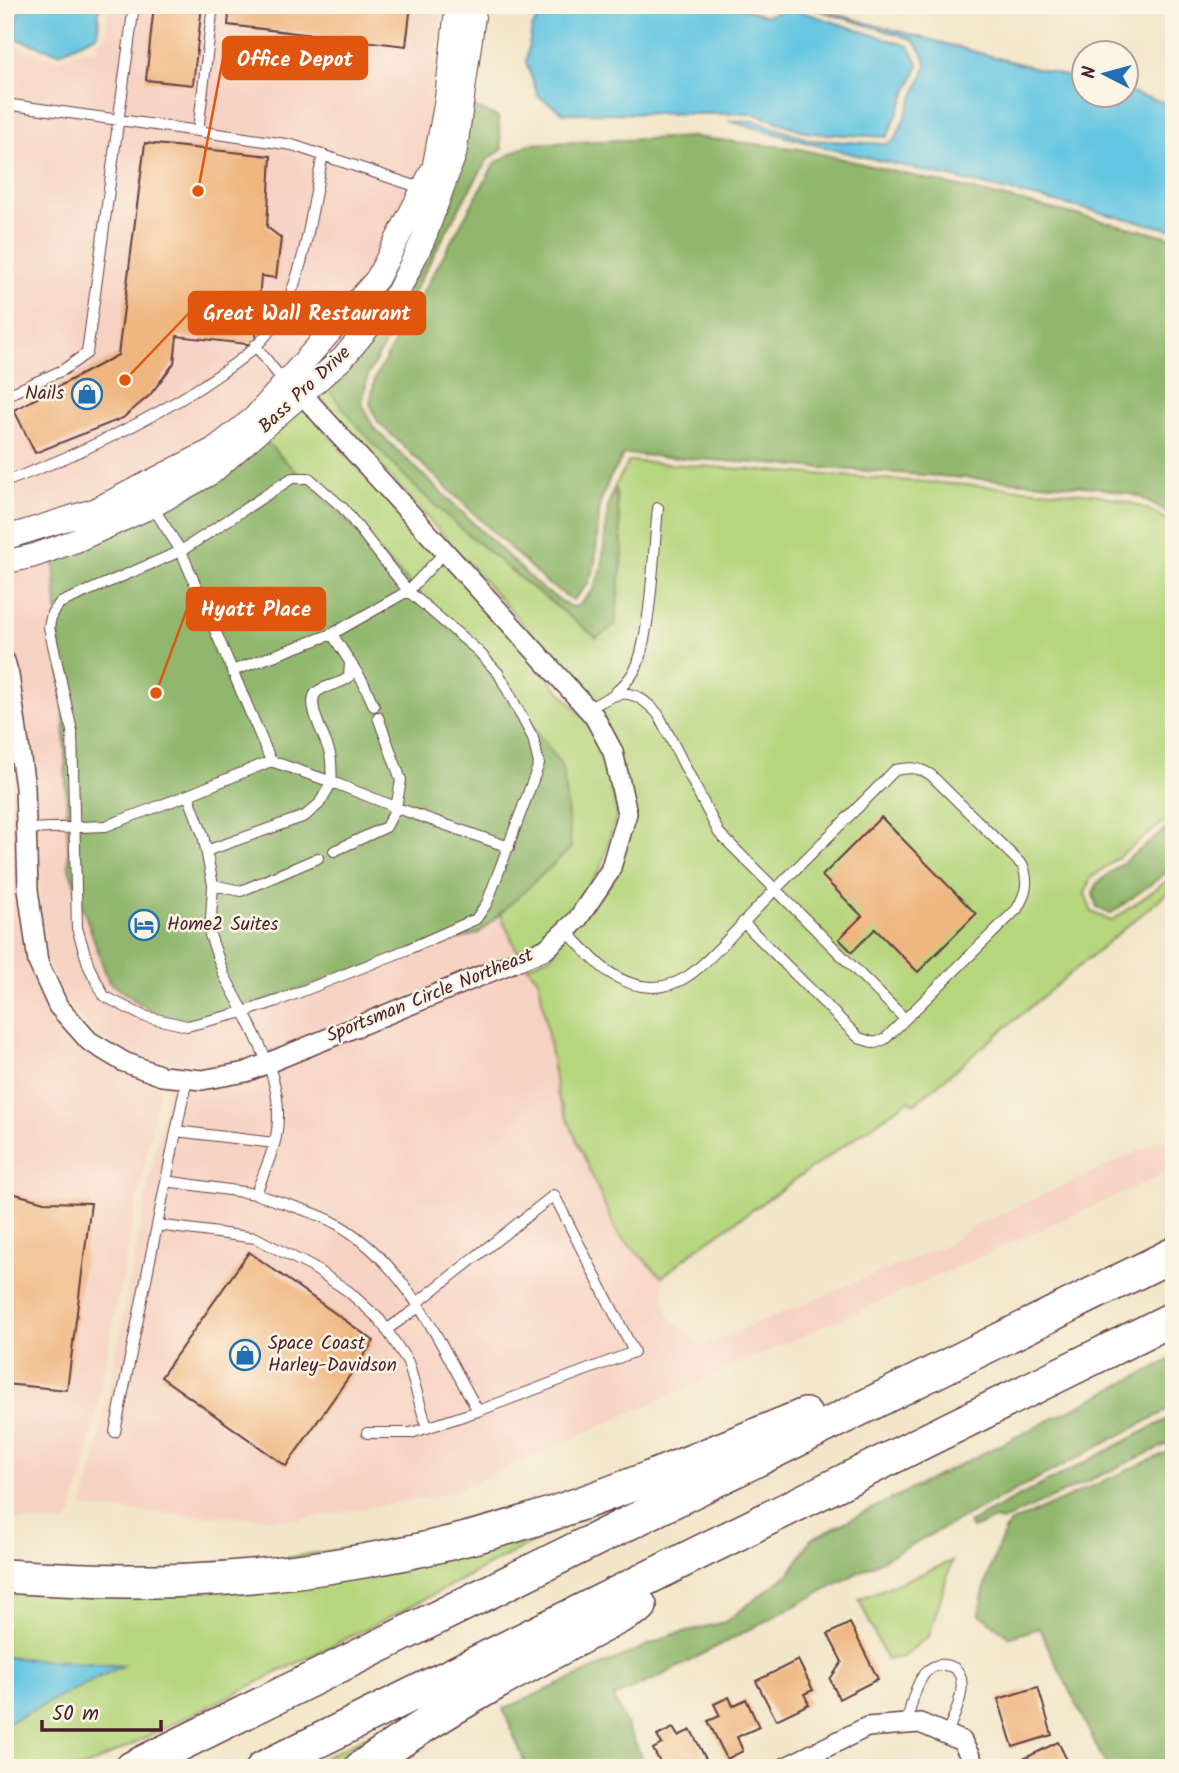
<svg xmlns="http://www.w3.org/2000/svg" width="1179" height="1773" font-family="Kalam,sans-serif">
  <rect width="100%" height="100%" fill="#fcf5e5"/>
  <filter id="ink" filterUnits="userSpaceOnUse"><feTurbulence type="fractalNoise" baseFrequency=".0143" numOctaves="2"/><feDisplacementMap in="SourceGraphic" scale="14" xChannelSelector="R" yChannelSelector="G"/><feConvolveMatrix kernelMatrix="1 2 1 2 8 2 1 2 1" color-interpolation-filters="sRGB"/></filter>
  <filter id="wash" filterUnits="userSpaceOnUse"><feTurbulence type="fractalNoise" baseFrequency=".00686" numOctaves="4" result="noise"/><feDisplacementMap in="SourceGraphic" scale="28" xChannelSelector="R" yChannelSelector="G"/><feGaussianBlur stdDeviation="1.57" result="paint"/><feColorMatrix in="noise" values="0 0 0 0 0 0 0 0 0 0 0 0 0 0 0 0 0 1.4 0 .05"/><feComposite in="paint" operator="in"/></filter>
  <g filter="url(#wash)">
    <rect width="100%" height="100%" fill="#f2e6c9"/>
    <path fill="#f6d2c3" d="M5,5H12L7,40L9,44L59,60L83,49L96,51L98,42L106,35L107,5H443L432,99L437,100L425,164L369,274L247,412L207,444L91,503L5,529Z
      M54,558L64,720L175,1028L479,933L500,913L517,951L243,1064L201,1071L164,1068L128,1055L96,1036L66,1002L47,961L38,889L34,786L19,674L5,629V570Z
      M25,787L38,962L89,1041L162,1076L85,1468L69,1524L5,1519V788Z
      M527,966L539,980L558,1097L616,1233L662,1277L668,1315L702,1346L948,1244L970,1228L1174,1135V1170L451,1493L298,1520L133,1512L82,1508L93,1469L168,1085L204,1088Z"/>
    <path fill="#b6d67e" stroke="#807a54" stroke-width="2" d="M325,385L414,486L523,581L597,637L623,551L615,486L629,461L1095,494C1127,501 1146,506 1174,524V814L1090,879L1085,894L1092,912L1111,921L1174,876V887L914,1104L909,1100L699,1247L662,1277L617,1233L558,1097L539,980L527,966L552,955L636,816L601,711L315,393Z
      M302,405L586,720L604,754L617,813L601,867L570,915L540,942L517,951L500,913L571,848L264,440Z
      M601,1506L400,1612L84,1768H5V1724L120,1666L5,1657V1582L112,1587Z
      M952,1561L929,1636L901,1658L886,1659L859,1599Z
      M428,1705L346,1768H304Z"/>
    <path fill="#90b76d" stroke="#6d6b4c" stroke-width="2" d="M471,106L498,117L502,150L488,159L467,194L368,375L362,403L373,427L542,589L571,607L578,606L594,589L602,567L608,505L615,486L623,551L615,625L597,638C499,562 399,485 325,385L406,295Z
      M693,137L800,149L1174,238V516L1138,496L1096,487L624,454L609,480L600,503L595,564L588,584L573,600L548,584L378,422L370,404L375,378L495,163L529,144Z
      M264,440L479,651L563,768L571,848L479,933L175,1028L109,982L69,868L64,720L54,558Z
      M1174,823V867L1110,914L1097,907L1093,894L1097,883Z
      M1174,1358V1407L657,1678L613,1697L647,1768H527L503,1709L671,1635L725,1622L790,1573L811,1539Z
      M1174,1416V1441L1002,1521L995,1519L972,1528L968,1523Z
      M1174,1449V1768H1107L1039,1628L1010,1637L979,1614C984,1584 995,1551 1009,1524Z"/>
    <path fill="#64c6e2" stroke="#577286" stroke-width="2" d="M20,5H99L98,34L59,53L14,38Z
      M546,5H732L765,16L790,8L909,46L919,65L887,137L810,133L755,114L564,113L538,96L526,62L532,28Z
      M812,8L1084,81V94H1126L1127,92L1174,105V230L827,148L729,121H754L810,140L887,144L895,140L926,68C927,58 919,46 912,39Z
      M5,1657L122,1666L5,1724Z"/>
    <g id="blocks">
      <path fill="#efb680" d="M154,5H202L193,85L146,80Z
        M230,5H411L406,46L228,25Z
        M145,143L271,156L267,227L281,238L276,278L261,276L255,345L177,336L174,363L150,395L123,418L35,453L14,410L118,355Z
        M881,817L976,914L918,972L875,929L852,952L839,939L862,916L822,876Z
        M5,1191L44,1202L91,1203L67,1390L5,1384Z
        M249,1252L374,1341L286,1466L161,1377Z
        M850,1623L878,1679L839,1699L830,1679L842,1662L828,1634Z
        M798,1660L813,1690L804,1694L809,1704L776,1720L756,1681Z
        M1038,1687L1052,1735L1013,1747L998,1699Z
        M729,1697L733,1706L746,1699L759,1727L737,1737L743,1751L727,1759L708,1721L720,1716L714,1704Z
        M673,1728L678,1736L691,1730L709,1765L705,1768H686L684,1764L678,1768H663L653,1749L662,1744L657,1736Z
        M1058,1742L1071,1768H1020L1017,1762Z"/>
    </g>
  </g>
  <g filter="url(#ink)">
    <use href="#blocks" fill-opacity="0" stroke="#633d43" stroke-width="2"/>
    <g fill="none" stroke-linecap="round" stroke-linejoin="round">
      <g stroke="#633d43" stroke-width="12">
        <path id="service" d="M213,5L198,131L292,145L424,189
          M5,104L198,131
          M255,345L284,382
          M5,396L63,370L87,353L134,5
          M5,482C74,456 140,426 202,386C230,367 260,349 278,319C305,276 312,206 323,155
          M152,506L181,551L271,761
          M350,662L363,682L374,706
          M232,671L332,634
          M615,693C624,685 634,675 638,663C652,620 653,554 658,508
          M588,709C619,691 631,685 658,714L719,833L905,1019
          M26,829L106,826L188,795
          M206,851L305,816L319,804L332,782L403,810L509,847
          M334,851L386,827L396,808L401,780L378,717
          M213,885L241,891L318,858
          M566,930C591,957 613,986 652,987C668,987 683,981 696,970C721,949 743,922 767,898C809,855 853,813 895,770C910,767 919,767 931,775L1023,866C1029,883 1026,893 1017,909L885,1039L875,1043L859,1038L743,922
          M176,1131L274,1143
          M166,1181L256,1194
          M157,1225L256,1238L312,1267L348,1291L380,1320L408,1362L427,1428
          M417,1303L554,1195L634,1352L478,1411
          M386,1330L419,1307
          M115,1432L187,1078
          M367,1433H411L478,1411C440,1344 407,1264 337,1224C315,1211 280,1203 256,1194C262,1176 272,1156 276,1137C285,1089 264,1054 244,1012L280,1000L406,950L476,919L487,903L539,764L533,738L499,674L478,651L408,591L343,508L309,478H292L181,551L60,603L52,613L49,627L72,731L77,928L89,967L104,996L143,1016L187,1026L244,1012L224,975L210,935L213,885L203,835L188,795L271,761L332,782C331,773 332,763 330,754C327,740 303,701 318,691C328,684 340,685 349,677L350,662L332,634L408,591L446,551
          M906,1724C911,1708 914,1687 925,1673C929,1668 937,1664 944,1665C978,1668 954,1718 946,1734"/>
      </g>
      <g stroke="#633d43" stroke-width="22">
        <path id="minor" d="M5,661L9,675L25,787L28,889L38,962L58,1006L89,1041L124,1062L162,1076L202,1080L246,1072L546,949L577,920L610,871L627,813L613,752L594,716L301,393L291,387
          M784,1768L867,1727L920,1723L962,1741L976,1768"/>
      </g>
      <g stroke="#633d43" stroke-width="25">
        <path id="tertiary" d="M5,538L95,510L213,450L254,418L377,279L434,167L446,102L457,5
          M5,562L33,556L75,541L152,506L211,473L343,358L398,292L424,238L455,153L475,5"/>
      </g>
      <g stroke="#633d43" stroke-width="36">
        <path id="motorway" d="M5,1576C67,1580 129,1583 190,1580C299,1576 425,1554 529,1521C623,1491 714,1452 805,1415
          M132,1768L1174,1254
          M263,1768L1174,1318
          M361,1768C449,1705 545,1656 640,1606"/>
      </g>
      <use href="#service" stroke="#fff" stroke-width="10"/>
      <use href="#minor" stroke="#fff" stroke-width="19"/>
      <use href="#tertiary" stroke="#fff" stroke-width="23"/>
      <use href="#motorway" stroke="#fff" stroke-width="33"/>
    </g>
  </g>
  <defs>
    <g id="shop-ring" transform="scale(1.575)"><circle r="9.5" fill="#fcf5e5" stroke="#1f6fb2" stroke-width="1.5"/><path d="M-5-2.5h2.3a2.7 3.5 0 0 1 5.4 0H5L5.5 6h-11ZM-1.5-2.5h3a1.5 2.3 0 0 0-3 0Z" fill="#1f6fb2"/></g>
    <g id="hotel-ring" transform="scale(1.575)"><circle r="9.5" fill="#fcf5e5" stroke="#1f6fb2" stroke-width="1.5"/><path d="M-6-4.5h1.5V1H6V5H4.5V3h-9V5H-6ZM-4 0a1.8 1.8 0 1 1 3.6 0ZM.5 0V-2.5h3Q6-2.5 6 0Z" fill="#1f6fb2"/></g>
  </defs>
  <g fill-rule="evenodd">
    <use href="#shop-ring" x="87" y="394"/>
    <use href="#hotel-ring" x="144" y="925"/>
    <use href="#shop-ring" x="245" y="1355"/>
  </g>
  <g text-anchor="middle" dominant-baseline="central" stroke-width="5" stroke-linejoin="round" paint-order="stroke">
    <g font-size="19" fill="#4a1f2b" stroke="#fcf5e5">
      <text transform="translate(305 390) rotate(-43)">Bass Pro Drive</text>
      <text transform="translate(430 996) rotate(-22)">Sportsman Circle Northeast</text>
    </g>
    <g font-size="19" fill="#4a1f2b" stroke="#fcf5e5" text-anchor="start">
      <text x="64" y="394" text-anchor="end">Nails</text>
      <text x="167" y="925">Home2 Suites</text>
      <text x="268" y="1344">Space Coast<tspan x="268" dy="22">Harley-Davidson</tspan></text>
    </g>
  </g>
  <path fill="none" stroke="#e0560e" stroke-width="2.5" d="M198 191L223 58M125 380L189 313M156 693L187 609"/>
  <g fill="#e0560e" stroke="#fcf5e5" stroke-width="2.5">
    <circle cx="198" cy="191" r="7"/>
    <circle cx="125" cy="380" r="7"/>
    <circle cx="156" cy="693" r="7"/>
  </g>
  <g fill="#e0560e" stroke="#e0560e" stroke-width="2.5">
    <rect x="223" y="37" width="144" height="42" rx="7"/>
    <rect x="189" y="292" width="236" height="42" rx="7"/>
    <rect x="187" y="588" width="138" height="42" rx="7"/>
  </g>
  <g font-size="21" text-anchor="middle" font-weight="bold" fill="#fff">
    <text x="295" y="66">Office Depot</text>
    <text x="307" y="320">Great Wall Restaurant</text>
    <text x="256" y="616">Hyatt Place</text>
  </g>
  <rect width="1179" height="1773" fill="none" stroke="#fcf5e5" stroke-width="28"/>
  <g transform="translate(1105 74) rotate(276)"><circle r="33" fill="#fcf5e5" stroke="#b59f9b" stroke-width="2"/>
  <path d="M0-5L12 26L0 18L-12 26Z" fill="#1f6fb2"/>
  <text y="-10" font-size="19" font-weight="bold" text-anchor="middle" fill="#4a1f2b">N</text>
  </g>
  <path d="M42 1720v10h119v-10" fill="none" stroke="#4a1f2b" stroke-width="3.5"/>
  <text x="52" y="1720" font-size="21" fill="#4a1f2b" stroke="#fcf5e5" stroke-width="5" paint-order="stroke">50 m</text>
</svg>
